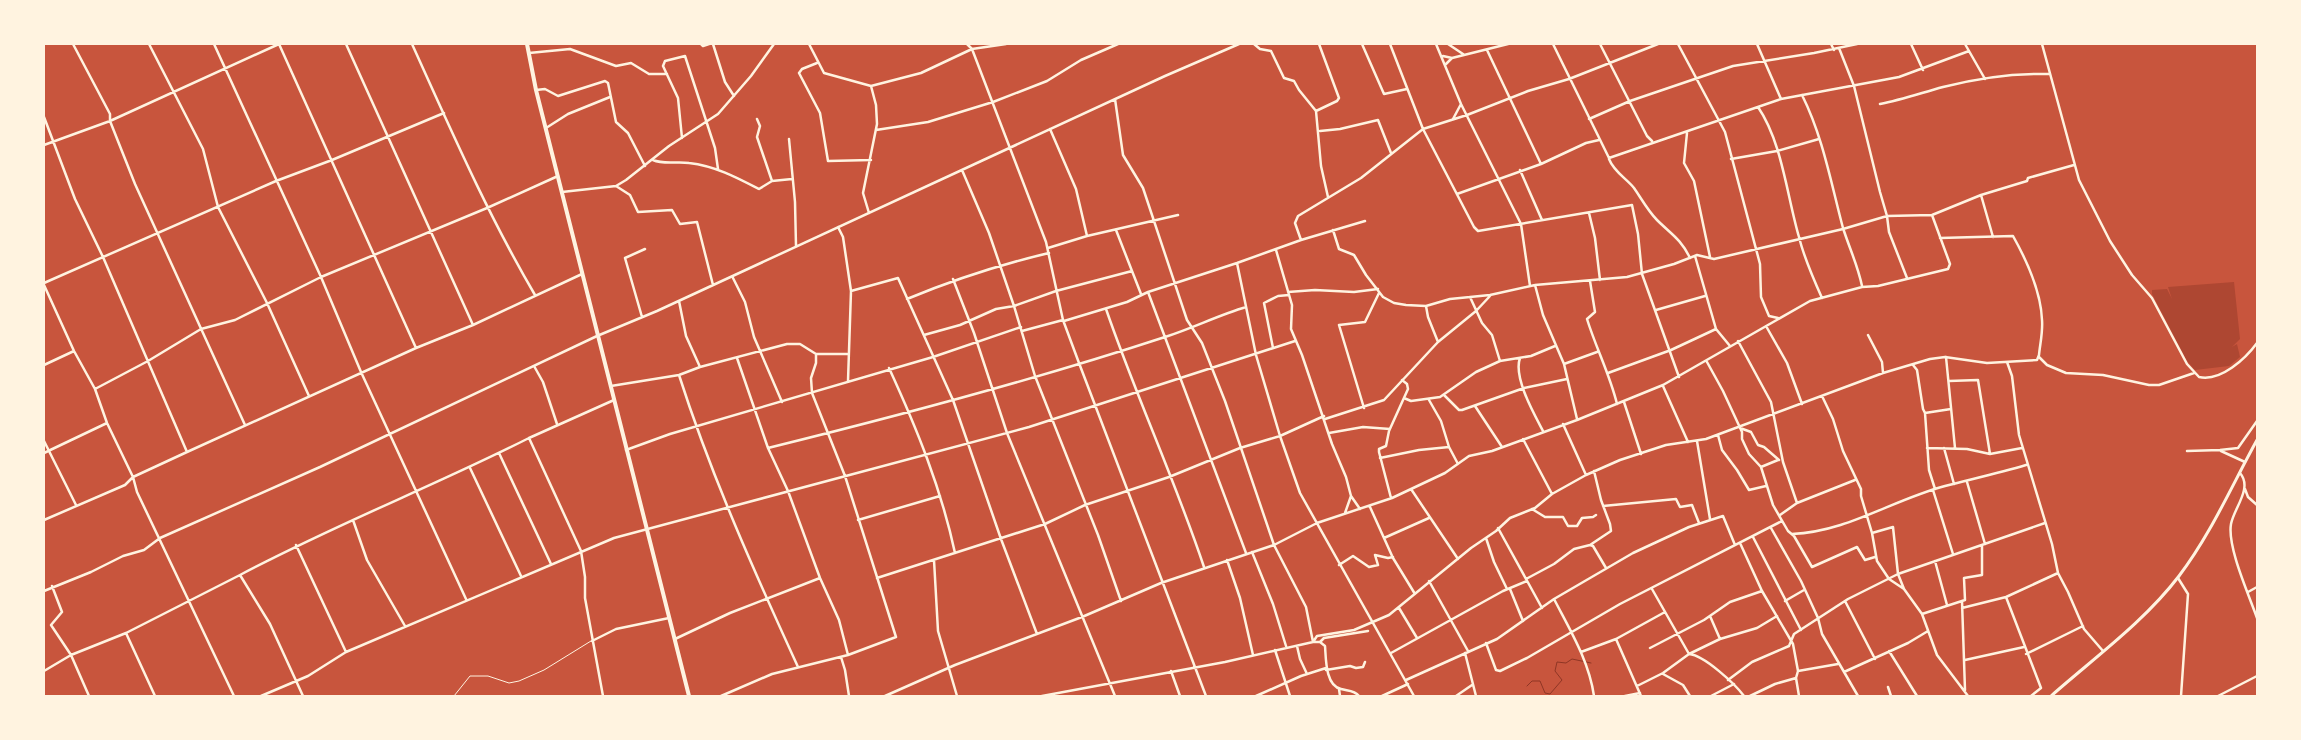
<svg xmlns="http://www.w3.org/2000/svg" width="2301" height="740" font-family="'Sofia Sans Condensed',sans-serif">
  <rect width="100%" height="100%" fill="#c8553d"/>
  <path fill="#ae4732" d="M2234,282L2240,339L2232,347L2237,344L2240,357L2229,366L2195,370L2187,361L2152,294V290L2167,289L2172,299L2168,287Z"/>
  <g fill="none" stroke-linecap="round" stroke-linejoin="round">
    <path stroke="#8f3625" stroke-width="1" d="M1527,686L1532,681H1540L1545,693L1550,694L1562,680L1555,671L1557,662L1566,663L1572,659L1591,663"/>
    <path stroke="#fff3e0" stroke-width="1" d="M454,696L470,676H488L509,683L519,681L544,670L591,641"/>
    <path stroke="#fff3e0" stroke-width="2.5" d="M73,44L110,114V121L135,184L245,425
      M149,44L203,149L218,207L267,303L309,396
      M214,44L321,277L361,372L466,599
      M279,44L416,348
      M346,44L473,325
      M412,44C451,130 487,213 535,295
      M701,44L703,46L709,44
      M713,44L725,82L734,96
      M809,44L824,73L871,86L921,73L972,49L1006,44
      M967,44L972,49L1046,242L1063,320L1079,363L1206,696
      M1254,44L1260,49L1271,51L1284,78L1294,81L1299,90L1316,111L1321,166L1328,197
      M1362,44L1384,94L1407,89
      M1390,44L1423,129L1474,227L1478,231L1632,205L1638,234L1642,274L1679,377
      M1436,44L1461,104L1521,224L1530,286
      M1448,44L1463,54
      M1553,44L1609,158L1781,99L1899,77L1969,51
      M1600,44L1647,136L1652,141
      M1678,44L1725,132L1760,264L1761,297L1769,316L1778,318
      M1757,44L1781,99
      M1831,44L1834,50
      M1911,44L1923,70
      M1965,44L1985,79
      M2042,44L2079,180L2110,241L2132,275L2152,298L2187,364L2199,377C2221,382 2246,358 2257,343
      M1839,48L1854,86L1880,192L1887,216L1889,232L1907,278
      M1487,50L1541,164
      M529,53L570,49L616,66L631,63L649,74H667
      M1443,56L1452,58
      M817,63L802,69L799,73L820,113L828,161L871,160
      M1446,64L1452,58L1508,44
      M536,90L545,89L558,96L605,81L608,83L616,122L628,133L645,166
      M1802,95C1823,137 1831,183 1843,228C1849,247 1858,266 1862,286
      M1115,99L1123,155L1143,188L1187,320L1202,343L1225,401L1274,545L1306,607L1313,642H1320L1325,646C1326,657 1325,686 1341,689C1348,691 1354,690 1359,696
      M1880,104C1901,100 1921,93 1943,87C1978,78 2013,73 2049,74
      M1758,107C1782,142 1787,196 1799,237C1804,258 1813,278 1822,298
      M1316,111L1337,101L1339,98L1319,44
      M44,117L75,199L103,257L187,452
      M757,119L760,126L757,137L772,181
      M1453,119L1461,104
      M1589,119L1630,101L1733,66L1814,53L1857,44
      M546,128L568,114L610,97
      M1050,129L1076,189L1087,236
      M876,130L928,122L993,102L1047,81L1081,60L1118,44
      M1320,131L1340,129L1378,120L1391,153
      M1687,133L1684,163L1694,181L1710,257
      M682,138L678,98L663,66L665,61L685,56L715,148L718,169
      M789,139L795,202L796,246
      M44,145L110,121L279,44
      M1609,159C1614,172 1626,178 1634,188C1641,198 1648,211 1657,220C1671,234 1681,239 1690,258
      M1731,159L1777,151L1819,139
      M653,160C664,165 677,161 689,163C715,166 736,177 759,189L772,181L792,179
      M962,170L989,233L1014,306L1035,376L1098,535L1121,601
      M1520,170L1542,220
      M616,186L630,195L638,212L672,210L680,224L697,222L713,285
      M562,192L616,186L626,180L669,146L718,114L751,76L774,44
      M1457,194L1541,164L1586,143L1599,140
      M1981,195L1993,237
      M869,213L863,193L877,124L876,105L871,86
      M1589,213L1595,238L1600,280
      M838,227L843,237L851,291L848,381
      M1116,230L1141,294
      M1333,230L1339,249L1354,255L1366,275L1383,297L1394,303L1406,305L1426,306L1450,299L1490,295L1535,285L1627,277L1674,264L1697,255L1714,259L1843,229L1887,216L1932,215L1981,195L2027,181L2028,178L2074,165
      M1301,240L1295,223L1298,216L1361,178L1423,129L1467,115L1528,91L1569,79L1658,44
      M1048,248L1087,236L1178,215
      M1276,250L1292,305L1291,329L1302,355L1332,444L1346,477L1351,496L1360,509
      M1695,256L1716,329L1730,346
      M1237,263L1256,355L1280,436L1300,493L1414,696
      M732,276L745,302L754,337L782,402
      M953,279L974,333L1007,433L1115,696
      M1590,281L1595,312L1587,319C1596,348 1610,375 1617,404
      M44,283L276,181L332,160L444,113
      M44,285L74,351L95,389L107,423L133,477L137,492L234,696
      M1535,285L1543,315L1564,364L1577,419
      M851,291L898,278L953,400L1001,539L1037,634
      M1148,292L1246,553
      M1288,292L1315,290L1354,292L1378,289
      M1470,297L1482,323L1492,335L1500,361
      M907,299C955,279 998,265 1049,253
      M679,301L686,336L700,367
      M1426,306L1428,317L1438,342
      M1106,309C1136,396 1175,480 1204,567
      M1656,310L1705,296
      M642,317L625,258L645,249
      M1064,321L1127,302L1148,292L1237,263L1301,240L1365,221
      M1766,326L1787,363L1802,404
      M1022,331L1063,320
      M924,335L960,325L996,309L1014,306L1056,291L1132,271
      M1868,335L1882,362L1883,373
      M1738,341L1771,402L1783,462L1797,503
      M1273,348L1264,303L1278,296L1289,295
      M1946,357L1955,448
      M2039,357L2047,365L2066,373L2103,375L2149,385H2159L2194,373
      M737,358L768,448L788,491L820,578L839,620L848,655
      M1520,358C1513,377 1534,414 1543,431
      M1707,362L1723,391L1742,432V439L1749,454L1761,467L1773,505L1788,531L1794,536L1812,567L1857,547L1865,560L1875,557
      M2007,362L2012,376L2019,435L2052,544L2058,573L2068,592L2084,629L2103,651
      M1564,364L1597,352
      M44,365L74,351
      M1913,365L1917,370L1923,409L1925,413L1929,470L1935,489
      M534,366L543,382L557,424
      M889,368C917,429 941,488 955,553
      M1608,373L1671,350L1716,329
      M679,375C711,475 754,571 798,667
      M1949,381L1978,380L1990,454
      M611,386L679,375L700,367L787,344H800L816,354H847
      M1663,386L1688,442
      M95,389L148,361L201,329L235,320L321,277L487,208L558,176
      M1444,395L1459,410H1462L1524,388L1567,379
      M1822,396L1833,419L1843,451L1861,489V496L1872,533L1877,561L1889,579L1904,589
      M1404,398L1411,401L1440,397L1476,372L1500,361L1531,356L1555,346
      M1429,400L1441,421L1449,447L1458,464
      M1624,402L1641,454
      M1475,406L1502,447
      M1364,408L1339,325L1365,322L1379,293
      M1925,413L1951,409
      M1325,419L1384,400L1438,342L1476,311L1490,296
      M1563,424L1586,475
      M1740,428L1751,432L1758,445L1764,447L1779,460
      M1329,433L1363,427L1390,429
      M1718,435L1722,450L1737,470L1749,490L1766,486
      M1523,439L1552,494
      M44,441L76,505
      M1697,441L1710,519
      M768,448C902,415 1034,380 1165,337C1193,328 1219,315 1246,307
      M1927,448L1967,449L1990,454L2022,448
      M1944,448L1954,484
      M626,450L670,434L933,357L1021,327
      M2187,451L2220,450L2238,448L2257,421
      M2221,451L2245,462
      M44,453L107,423
      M499,453L551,564
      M1380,458L1419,450L1449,447
      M1761,467L1778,460
      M470,468L521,576
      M2240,473C2253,488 2234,508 2231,524C2227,547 2249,595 2257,618
      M1967,482L1985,544
      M1411,489L1458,559
      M2245,489L2248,497L2257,505
      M1933,490L1953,554
      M1391,498L1379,452V449L1386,446L1389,431L1408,389L1407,384L1402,380
      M1603,506L1676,499L1680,507L1692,505L1699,523
      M1370,507L1393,558L1415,594
      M1532,509L1545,517H1563L1568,526H1577L1582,518L1593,517L1596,515
      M1345,513L1351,496
      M1780,515L1797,503L1855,480
      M44,520L125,485L133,477L187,452L416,348L473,325L582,274
      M353,520L367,560L405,626
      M858,520L940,496
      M1498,528L1542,608
      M1771,528L1801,581L1818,618L1822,634L1858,696
      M1872,533L1893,527L1898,574L1904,589L1922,614L1937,655L1968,696
      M1792,534C1847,532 1892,500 1945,486C1972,479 1999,473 2026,465
      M1753,537L1801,630
      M1384,538L1429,518
      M1486,538L1494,562L1507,589
      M1740,543L1762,591L1793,644L1798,671L1796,678L1799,696
      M296,545L346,652
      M1590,545L1593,546L1606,568
      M1252,552L1273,604L1286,646
      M934,560L938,631L957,696
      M1227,560L1240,598L1253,655
      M1935,561L1947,605
      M1339,565L1353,556L1369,567L1378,565L1375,555L1388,558L1393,557
      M240,575C334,525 434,486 529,438
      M877,578L1045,524L1085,505L1169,477L1240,448L1280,436L1324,416
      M2178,578L2188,594L2181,696
      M1526,579L1554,564L1574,549L1590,545L1611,531L1610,524L1601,500L1594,471
      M1429,581L1468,651
      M52,586L62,612L51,625L71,655L89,696
      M1510,589L1523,621
      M1652,589L1689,654C1704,655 1735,684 1744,696
      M44,591L91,572L123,556L144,550L160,538L320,467L597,336L657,311L1165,76L1239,44
      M2248,592L2257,587
      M2006,597L2041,688L2031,696
      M1554,599C1570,630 1589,661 1594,696
      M1785,601L1804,590
      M1845,601L1875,659
      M1962,601L1965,690
      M1399,608L1417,638
      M1962,608L2006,597L2058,573
      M1922,614L1965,600L1964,578L1982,575V545
      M1710,616L1720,639
      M675,639L730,613L820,578
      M1616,639L1641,696
      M592,641L616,629L669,618
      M1320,642L1324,638L1368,631
      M1486,643L1496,670L1500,671L1527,658L1620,604L1782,521
      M1297,646L1300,659L1307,674
      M1650,648L1704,620L1730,602L1762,591
      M1275,650L1290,696
      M1889,651L1917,696
      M1581,652L1616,639L1665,612
      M1391,653L1503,591L1527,581
      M1465,653L1476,696
      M2026,654L2083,626
      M841,657L845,670L849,696
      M1965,660L2024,647
      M1326,670L1350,666L1356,668L1363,667L1365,662
      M44,671L71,655L126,633
      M1171,671L1180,696
      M1798,671L1838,664
      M1844,672L1908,643L1928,631
      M1663,674L1683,685L1690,696
      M1406,680L1497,639L1554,599L1633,553L1689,527L1723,516L1735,545
      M1728,680L1752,662L1789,646L1794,634L1848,599L1898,574L2045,523
      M1637,686L1663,673L1689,654L1720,639L1757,628L1777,616
      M1888,687L1891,696
      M1339,689L1340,696
      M155,696L126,633L240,575L270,624L303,696
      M261,696L308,676L346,652L614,538L1029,427L1295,341
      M603,696L585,598V577L581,551L529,438L614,400
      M721,696L772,674L848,655L896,637L845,476L812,393L811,378L816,363V354
      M885,696L955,665L1082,617L1161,583L1274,545L1317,523L1392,498L1445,473L1469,456L1492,451L1577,420L1663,385L1810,301L1862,287L1878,286L1948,269L1950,264L1932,215
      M1042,696L1225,662L1313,642L1317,636L1354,630L1389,615L1471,548L1496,531L1510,518L1535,508L1552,494L1586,475L1620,460L1666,445L1706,439L1883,373L1930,359L1945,357L1987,363L2037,360L2039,355C2040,344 2043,332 2042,320C2041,291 2027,261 2013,236L1940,238
      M1256,696L1301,676L1326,668
      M1382,696L1408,684
      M1456,696L1472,685
      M1625,696L1640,693
      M1711,696L1734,684
      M1750,696L1775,684L1796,678
      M2218,696L2257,676"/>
    <path stroke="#fff3e0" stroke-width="3" d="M2051,696C2094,658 2144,622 2179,576C2211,534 2232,485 2257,440"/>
    <path stroke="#fff3e0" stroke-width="4" d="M527,44L536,90L689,696"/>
  </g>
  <rect width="2301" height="740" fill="none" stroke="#fff3e0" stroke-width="90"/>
</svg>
